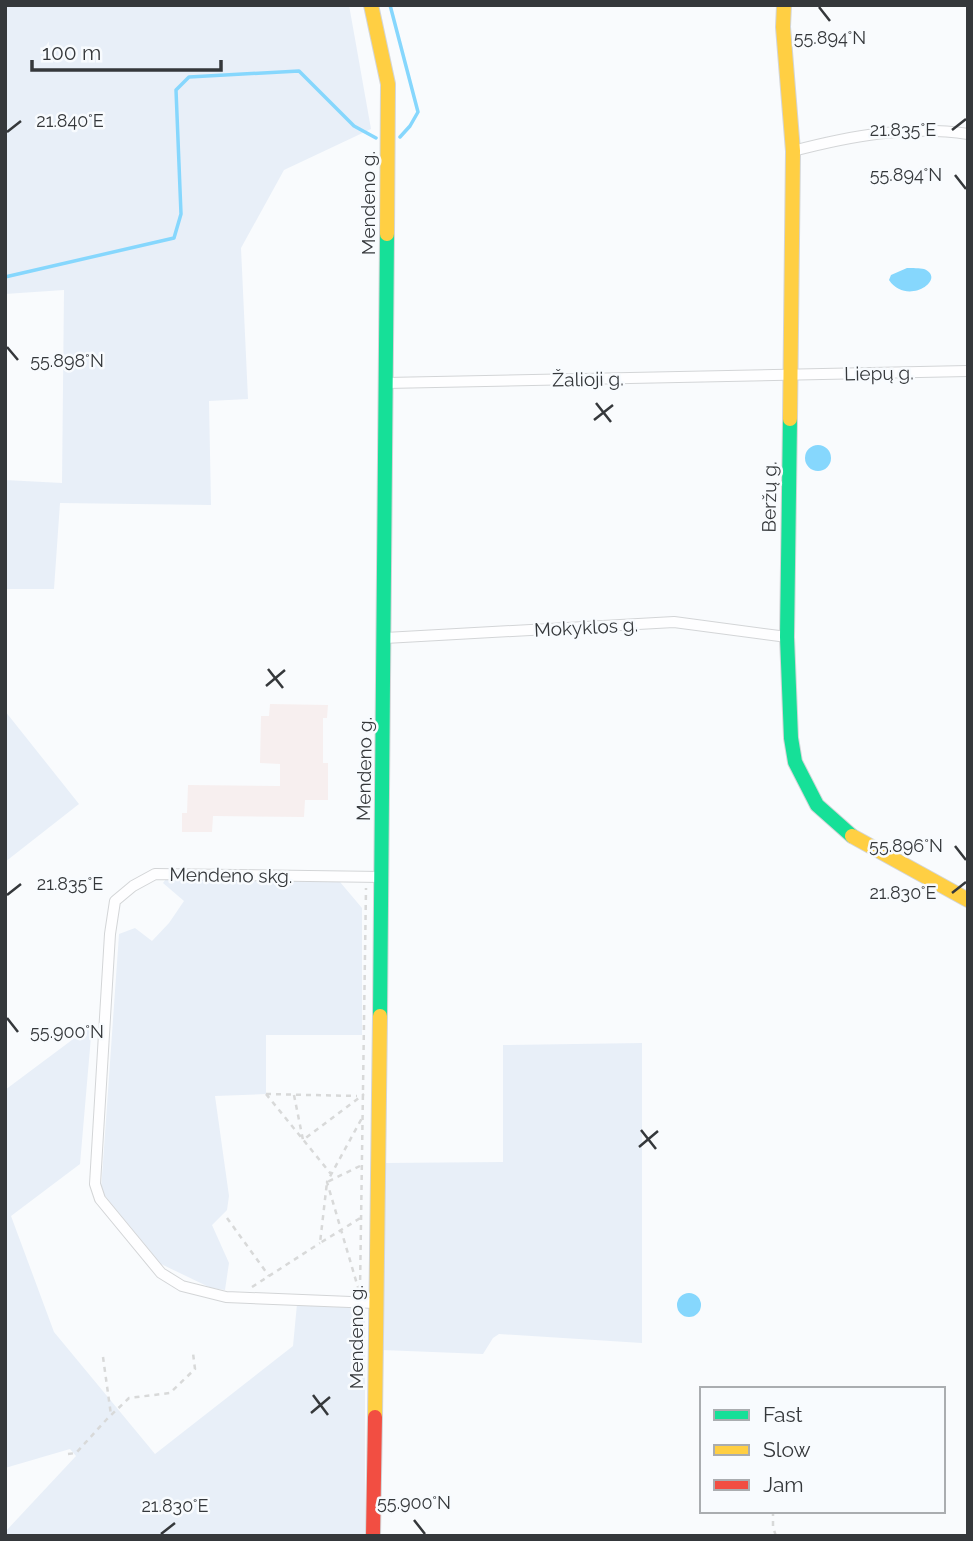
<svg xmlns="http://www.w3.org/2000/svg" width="973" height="1541" font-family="Raleway,sans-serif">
  <rect width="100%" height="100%" fill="#f9fbfd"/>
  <path fill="#f7efef" d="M270,704L328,705L327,718H323V763H328V800H305L304,817L213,816L212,832H182V813H187L188,785L280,786V764L260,763L261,716H269Z"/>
  <path fill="#e8eff8" d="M5,5H349L371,129L284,170L241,248L248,399L209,401L211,505L60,503L54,589H5V480L62,483L64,290L5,294Z
    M5,711L79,804L5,862Z
    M166,879L340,882L362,908V1035H266V1094L215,1096L229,1196L227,1210L212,1225L229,1263L225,1290L211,1288L161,1264L101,1191L119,934L135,928L152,941L169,923L184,901L163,883Z
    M92,1025L80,1164L11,1216L54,1332L155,1454L293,1346L297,1304L365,1307V1536H5V1532L76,1456L70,1449L5,1468V1090Z
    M642,1043V1343L499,1334L493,1338L483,1354L382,1350L385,1163L503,1162V1045Z"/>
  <path fill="#86d7fd" d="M907,268C912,268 920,268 924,269C948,279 907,307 889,280L891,275Z
    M805 458a13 13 0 1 1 26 0a13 13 0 1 1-26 0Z
    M677 1305a12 12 0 1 1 24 0a12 12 0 1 1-24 0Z"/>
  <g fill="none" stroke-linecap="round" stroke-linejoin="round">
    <path stroke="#86d7fd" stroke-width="3.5" d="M390,5L418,112L410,126L400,137
      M5,277L174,238L181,214L176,90L189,77L299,71L354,126L376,138"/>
    <g stroke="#d3d5d7" stroke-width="12">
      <path id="street" d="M793,151C850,136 909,125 968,134
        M386,383L968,371
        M385,638L674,622L787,637
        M375,1303L226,1297L182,1286L161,1273L100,1199L95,1184L110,934L115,901L133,886L155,874L382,877"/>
    </g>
    <g stroke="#d3d5d7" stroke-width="16">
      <path id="fast" d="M790,419L787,637L791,738L795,762L817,805L852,836
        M380,1016L387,234"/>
    </g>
    <g stroke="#d3d5d7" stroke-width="16">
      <path id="slow" d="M371,5L388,84L387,234
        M784,5L783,27L793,151L790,419
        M852,836L968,900
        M375,1417L380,1016"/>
    </g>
    <g stroke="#d3d5d7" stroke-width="16">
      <path id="jam" d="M373,1536L375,1417"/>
    </g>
    <path stroke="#d8d9d9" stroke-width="2.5" stroke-dasharray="5 5" stroke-linecap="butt" d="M266,1094L331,1174
      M266,1094L357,1096
      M294,1095L303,1140L364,1094
      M360,1166L327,1182L320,1243L362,1217
      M227,1218L269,1276
      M252,1287L320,1243
      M360,1290L366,888
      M359,1291L327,1182L362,1118
      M103,1357L111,1415
      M68,1454L76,1453L107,1419L129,1398L170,1393L195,1369L193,1353
      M773,1511V1527L776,1536"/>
    <use href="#street" stroke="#fefeff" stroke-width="10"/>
    <use href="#fast" stroke="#16e098" stroke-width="14"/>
    <use href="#slow" stroke="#ffcf43" stroke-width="14"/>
    <use href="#jam" stroke="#f24e42" stroke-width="14"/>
  </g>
  <path fill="none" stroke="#35383b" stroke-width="2.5" d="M819,7L830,21M952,130L966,119M7,132L21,121M955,175L966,189M7,347L18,360M596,403L611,422M594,420L613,405M268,669L283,688M266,686L285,670M955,846L966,860M952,893L966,882M7,895L21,884M7,1018L18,1032M641,1130L656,1149M639,1147L658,1131M313,1395L328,1415M311,1413L330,1397M414,1520L425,1534M161,1534L175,1523"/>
  <g text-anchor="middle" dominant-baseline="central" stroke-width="5" stroke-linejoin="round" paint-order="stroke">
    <g font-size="19" fill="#35383b" stroke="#f8fbfe">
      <text transform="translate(368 203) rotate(-90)">Mendeno g.</text>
      <text transform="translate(879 373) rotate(-1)">Liepų g.</text>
      <text transform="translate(588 379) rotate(-1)">Žalioji g.</text>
      <text transform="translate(769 497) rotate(-89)">Beržų g.</text>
      <text transform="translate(586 627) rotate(-3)">Mokyklos g.</text>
      <text transform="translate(364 769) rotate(-89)">Mendeno g.</text>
      <text transform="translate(231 875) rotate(1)">Mendeno skg.</text>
      <text transform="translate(356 1337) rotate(-90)">Mendeno g.</text>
    </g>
  </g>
  <g font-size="18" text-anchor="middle" fill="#35383b" stroke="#f8fbfe" stroke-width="5" stroke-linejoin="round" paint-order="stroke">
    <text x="830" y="44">55.894°N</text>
    <text x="70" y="127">21.840°E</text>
    <text x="903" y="136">21.835°E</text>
    <text x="906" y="181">55.894°N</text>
    <text x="67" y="367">55.898°N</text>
    <text x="906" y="852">55.896°N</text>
    <text x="70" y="890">21.835°E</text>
    <text x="903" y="899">21.830°E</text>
    <text x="67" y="1038">55.900°N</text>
    <text x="414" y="1509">55.900°N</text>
    <text x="175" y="1512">21.830°E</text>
  </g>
  <rect width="973" height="1541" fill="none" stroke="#35383b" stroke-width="14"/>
  <rect x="700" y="1387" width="245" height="126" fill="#f8fbfe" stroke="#aaadb0" stroke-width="2"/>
  <rect x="714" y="1410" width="35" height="10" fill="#16e098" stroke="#aaadb0" stroke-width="2"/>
  <text x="763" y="1422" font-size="21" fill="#35383b">Fast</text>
  <rect x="714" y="1445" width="35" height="10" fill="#ffcf43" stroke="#aaadb0" stroke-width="2"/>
  <text x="763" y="1457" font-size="21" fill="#35383b">Slow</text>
  <rect x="714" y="1480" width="35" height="10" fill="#f24e42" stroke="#aaadb0" stroke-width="2"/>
  <text x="763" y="1492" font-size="21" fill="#35383b">Jam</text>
  <path d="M32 60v10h189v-10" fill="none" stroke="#35383b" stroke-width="3.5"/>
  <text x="42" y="60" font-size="21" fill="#35383b" stroke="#f8fbfe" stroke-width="5" paint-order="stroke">100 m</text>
</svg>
